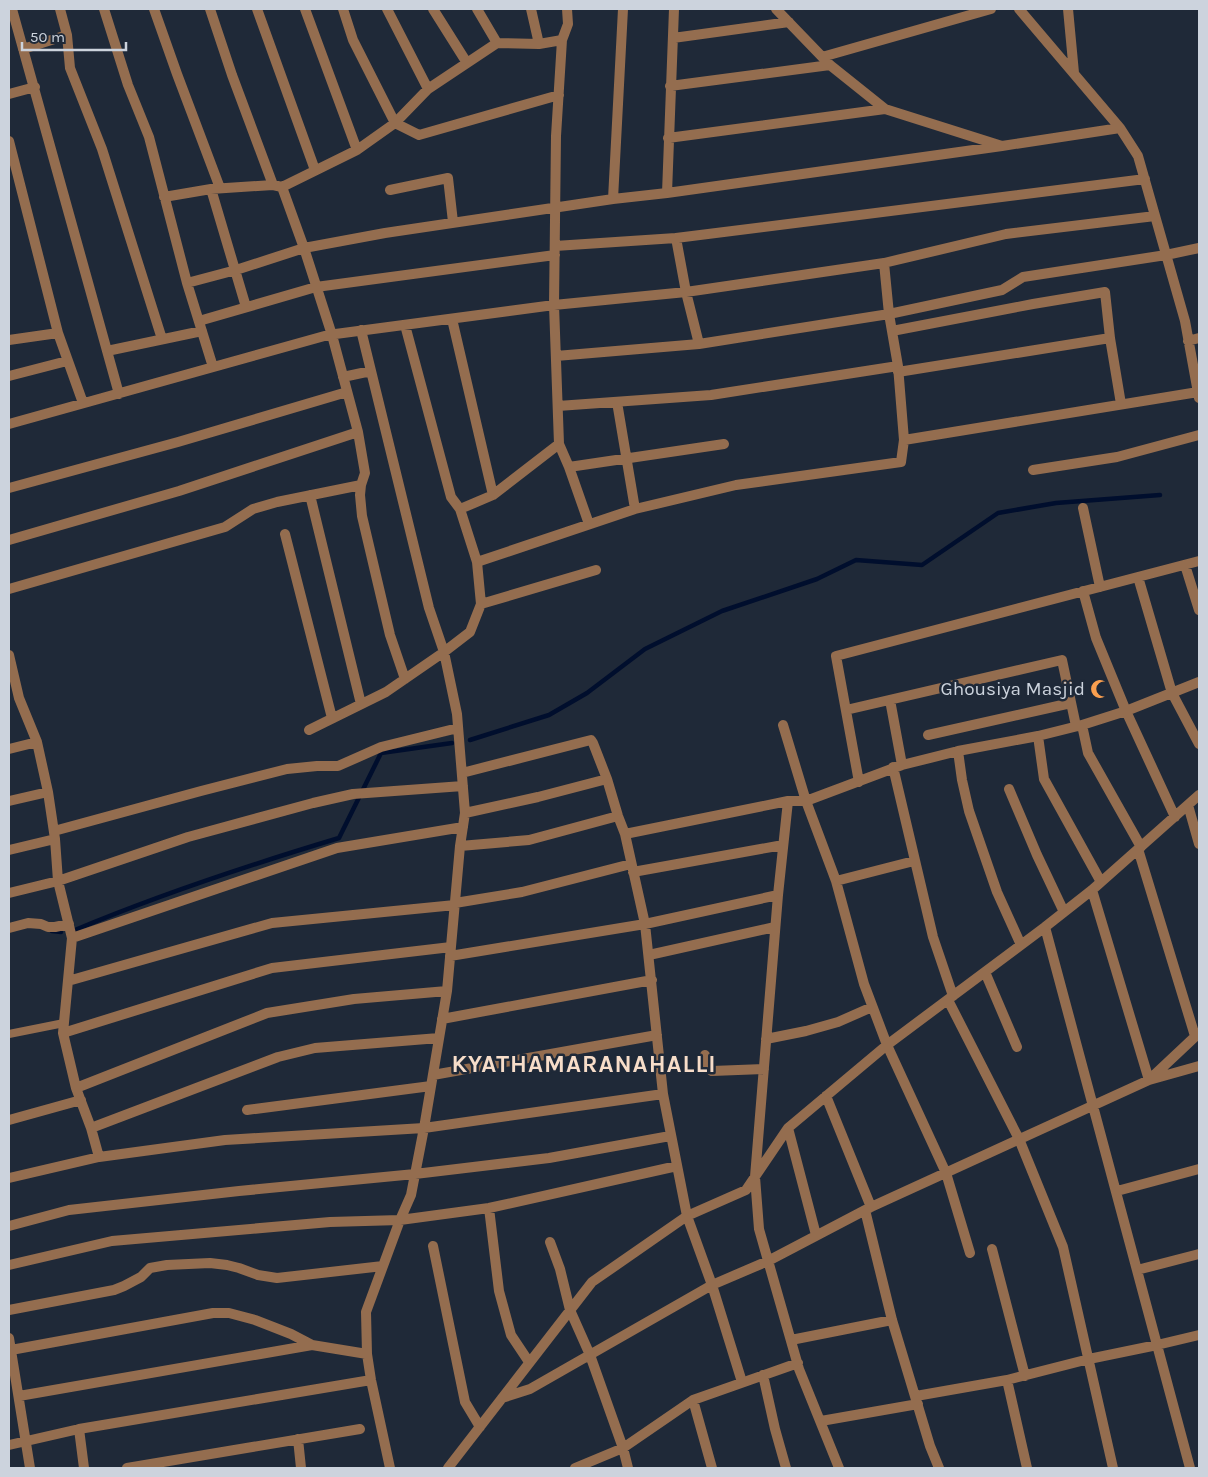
<svg xmlns="http://www.w3.org/2000/svg" width="1208" height="1477" font-family="Karla,sans-serif">
  <rect width="100%" height="100%" fill="#1f2938"/>
  <g fill="none" stroke-linecap="round" stroke-linejoin="round">
    <path stroke="#000e2d" stroke-width="4.5" d="M470,740L549,715L587,693L645,649L722,611L817,579L856,560L922,565L998,513L1056,503L1160,495
      M75,930C161,894 249,865 339,838L381,753L452,743
      M52,931L61,932"/>
    <path stroke="#946d4f" stroke-width="8" d="M9,1034L64,1023"/>
    <path stroke="#946d4f" stroke-width="10" d="M12,9L119,394
      M60,9L67,35L70,68L102,149L162,339
      M104,9L128,85L149,137L187,283L213,367
      M154,9L177,74L220,188
      M210,9L232,75L273,185
      M257,9L315,170
      M305,9L357,150
      M343,9L353,40L395,123L419,135L559,95
      M387,9L428,89
      M433,9L467,63
      M477,9L497,43
      M531,9L539,44
      M776,9L830,65L885,109L1002,146L1120,128L1138,156L1185,321L1199,398
      M1019,9L1120,128
      M1068,9L1074,73
      M673,38L789,22
      M23,49L67,35
      M822,57L991,9
      M670,86L830,65
      M9,94L35,87
      M668,138L885,109
      M9,141L58,333L83,403
      M282,187L304,248L332,335L358,432L365,473L361,485L360,495L362,516L390,635L405,679
      M211,189L246,307
      M390,190L448,178L453,222
      M667,193L674,9
      M164,197L211,189L273,185L282,187L357,150L395,123L428,89L497,43L539,44L562,40
      M613,199L623,9
      M676,238L686,292L699,344
      M555,246L676,238L1145,179
      M187,283L236,270L304,248L385,233L613,199L667,193L1002,146
      M452,319L493,495
      M199,321L316,287L555,255
      M405,325L451,497L460,509
      M892,331L1033,304L1105,292L1110,338L1121,404
      M9,340L58,333
      M1188,341L1199,338
      M107,351L202,331
      M556,356L699,344L889,314L1002,290L1023,277L1166,255L1199,248
      M898,372L1110,338
      M9,376L67,361
      M343,377L371,371
      M617,402L635,509
      M558,406L711,395L898,366
      M9,424L328,335L554,305L686,292L884,263L1006,234L1155,216
      M904,440L1198,392
      M559,444L569,467L589,524
      M569,467L724,444
      M1033,470L1117,457L1199,435
      M9,488L178,442L347,392
      M310,495L361,704
      M1083,508L1100,587
      M285,534L332,718
      M9,540L179,491L358,432
      M477,562L635,509L736,485L901,462L904,440L898,366L889,314L884,263
      M1185,565L1199,610
      M1138,577L1172,693L1199,744
      M9,589L225,527L253,509L277,502L361,485
      M1083,591L1096,638L1126,711L1175,817
      M481,604L596,570
      M9,655L19,698L37,742L48,792L55,839L58,881L72,938L63,1033L76,1088L91,1128L99,1157
      M890,700L902,765
      M846,710L1062,660L1076,726
      M783,725L806,801L836,881L864,984L887,1045L946,1173L970,1253
      M1082,725L1088,753L1141,847
      M309,730L386,692L444,652L429,608L361,330
      M928,735L1071,703
      M1038,736L1044,779L1101,882
      M9,749L37,742
      M958,751L962,780L969,811L997,892L1021,945
      M893,767L933,937L953,996
      M462,773L587,741L591,740L593,743L607,779L618,816L625,834L645,924L663,1094L687,1216L712,1285L742,1382
      M859,782L836,656L1199,561
      M1009,789L1037,855L1064,912
      M9,801L48,792
      M788,801L778,895L755,1177L759,1229L799,1369L839,1468
      M1188,805L1199,844
      M465,813L538,797L607,779
      M54,831L201,791L287,769L317,766H338L381,747L458,728
      M625,834L788,801H806L902,765L958,751L1038,736L1082,725L1126,711L1199,682
      M460,846L529,840L618,816
      M1138,849L1195,1036
      M9,850L55,839
      M633,872L783,845
      M836,881L914,861
      M1092,890L1149,1080L1199,1033
      M9,893L58,881L188,837L313,803L353,794L463,786
      M455,903L522,892L631,864
      M1045,927L1190,1468
      M9,928L28,923L41,924L48,927H55L69,924
      M72,938L337,848L463,827
      M649,955L775,927
      M450,956L645,924L778,895
      M985,972L1017,1047
      M68,981L272,923L455,905
      M948,1000L1019,1139L1063,1247L1113,1468
      M442,1019L652,980
      M63,1033L272,968L451,947
      M766,1039L806,1031L838,1022L872,1007
      M705,1055L706,1067L712,1071L764,1069
      M433,1075L657,1035
      M76,1088L267,1013L354,999L447,991
      M826,1096L871,1207
      M247,1110L431,1086
      M9,1120L81,1100
      M91,1128L278,1057L315,1048L439,1038
      M788,1128L816,1235
      M9,1178L99,1157L225,1140L424,1128L663,1094
      M1117,1191L1199,1169
      M489,1208L499,1291L511,1335L529,1362
      M865,1210L892,1320L930,1446L939,1468
      M9,1226L69,1210L239,1191L415,1174L549,1158L670,1136
      M550,1242L560,1269L570,1310L590,1355L623,1448L628,1468
      M433,1246L465,1402L480,1427
      M992,1249L1025,1376
      M9,1265L112,1241L330,1222L400,1220L489,1208L677,1166
      M1137,1270L1199,1254
      M9,1310L114,1290L124,1286L141,1277L150,1268L167,1265L210,1263L227,1265L239,1268L258,1275L277,1278L383,1266
      M9,1338L30,1468
      M791,1340L892,1320
      M11,1350L213,1313H229L255,1320L291,1334L312,1345L367,1354
      M763,1375L775,1429L786,1468
      M1007,1380L1027,1468
      M19,1396L312,1345
      M916,1396L1007,1380L1089,1359L1157,1345L1199,1335
      M502,1398L530,1389L712,1285L768,1261L871,1207L1149,1080L1199,1066
      M693,1400L712,1468
      M821,1421L918,1404
      M79,1429L84,1468
      M298,1439L301,1468
      M9,1445L79,1429L371,1380
      M127,1468L360,1429
      M390,1468L371,1380L367,1354L366,1312L400,1220L411,1195L424,1128L447,991L460,846L465,813L457,714L444,652L470,632L481,604L477,562L460,509L493,495L559,444L554,305L556,136L562,40L568,24L567,9
      M448,1468L592,1282L687,1216L746,1190L788,1128L887,1045L1045,927L1092,890L1199,795
      M575,1468L623,1448L693,1400L798,1363"/>
  </g>
  <defs>
    <g id="mosque-bare" transform="scale(1.5)"><path d="M3.5-4.9A6 6 0 1 0 3.5 4.9A5 5 0 1 1 3.5-4.9Z" fill="#fa9f4f" stroke="#1f2938" stroke-width="2.5" paint-order="stroke"/></g>
  </defs>
  <g fill-rule="evenodd">
    <use href="#mosque-bare" x="1100" y="689"/>
  </g>
  <g text-anchor="middle" dominant-baseline="central" stroke-width="5" stroke-linejoin="round" paint-order="stroke">
    <g font-size="19" fill="#ccd3dd" stroke="#1f2938" text-anchor="end">
      <text x="1085" y="689">Ghousiya Masjid</text>
    </g>
    <g font-size="24" font-weight="bold" letter-spacing="1" fill="#f7ddc9" stroke="#1f2938">
      <text x="584" y="1064">KYATHAMARANAHALLI</text>
    </g>
  </g>
  <rect width="1208" height="1477" fill="none" stroke="#ccd3dd" stroke-width="20"/>
  <path d="M22 42v8h104v-8" fill="none" stroke="#ccd3dd" stroke-width="2.5"/>
  <text x="30" y="42" font-size="15" fill="#ccd3dd" stroke="#1f2938" stroke-width="4" paint-order="stroke">50 m</text>
</svg>
